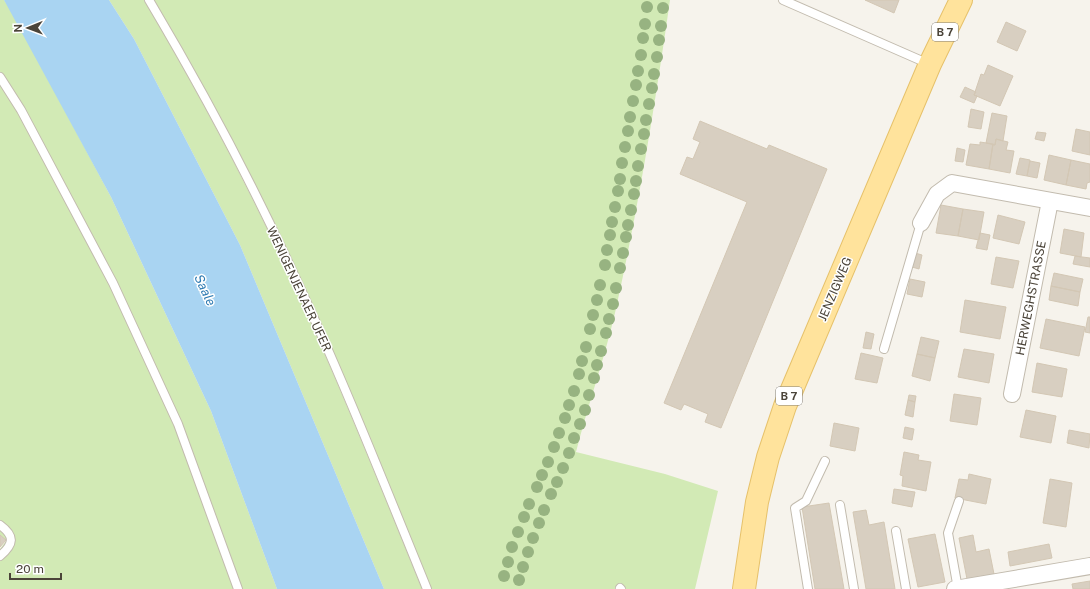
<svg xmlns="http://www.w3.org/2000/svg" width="1090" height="589" font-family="'Public Sans',sans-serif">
  <rect width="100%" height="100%" fill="#f6f3ec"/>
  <path fill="#d2eab5" d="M0,0H4L11,10L111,197L211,411L277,589H0V549L6,541L0,536Z
    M109,0H144C188,74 229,150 267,228C324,345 373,468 422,589H384L240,245L134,39Z
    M154,0H670C655,105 638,210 615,313C604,360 588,405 576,452L665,474L718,491L695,589H431C349,386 266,189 154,0Z"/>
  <path fill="#a9d4f2" d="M4,0H109L134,39L240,245L384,589H277L211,411L111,197Z"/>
  <path fill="#d8cfc1" stroke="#d3c7b4" d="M865,0H899L894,13Z
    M1006,22L1026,31L1017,51L997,42Z
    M988,65L1013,76L1000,106L974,95L981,74L984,75Z
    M965,87L976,92L974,95L977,96L974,103L960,97Z
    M971,109L984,112L981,129L968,127Z
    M992,113L1007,116L1003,141L996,139L995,145L986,143Z
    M700,121L767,149L769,145L827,169L721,428L705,422L708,414L684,404L681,410L664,403L747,202L680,174L687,157L693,159L700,142L693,139Z
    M1076,129L1090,132V155L1072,151Z
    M1037,132L1046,133L1044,141L1035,139Z
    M996,139L1008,142L1006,150L1014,151L1010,173L989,169L993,144L995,145Z
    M980,142L993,144L989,169L966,165L970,144L980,145Z
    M957,148L965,150L963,162L955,161Z
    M1049,155L1071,160L1066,185L1044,180Z
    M1020,158L1030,160L1027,176L1016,174Z
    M1071,160L1090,164V182L1087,183L1086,189L1066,185Z
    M1030,161L1040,163L1037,178L1027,176Z
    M941,205L963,209L958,236L936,233Z
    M963,209L984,212L979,240L958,236Z
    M998,215L1025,222L1019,244L993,238Z
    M1064,229L1084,233L1081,257L1060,253Z
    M980,233L990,235L987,250L976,248Z
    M915,253L922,255L919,269L912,267Z
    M1075,256L1090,258V267L1073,264Z
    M996,257L1019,261L1013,288L991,284Z
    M1054,273L1083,279L1080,292L1051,286Z
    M910,279L925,282L922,297L907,294Z
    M1051,286L1080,292L1078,306L1049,300Z
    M965,300L1006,307L1000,339L960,332Z
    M1088,317H1090V333L1085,332Z
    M1046,319L1085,327L1079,356L1040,348Z
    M866,332L874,334L871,349L863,348Z
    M921,337L939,341L935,358L917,354Z
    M964,349L994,354L989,383L958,377Z
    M861,353L883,358L877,383L855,379Z
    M917,354L935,358L930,381L912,376Z
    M1037,363L1067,369L1062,397L1032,392Z
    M954,394L981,398L977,425L950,421Z
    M909,395L916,396L915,402L908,400Z
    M908,400L915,402L913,417L905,415Z
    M1026,410L1056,416L1051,443L1020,437Z
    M834,423L859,428L855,451L830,446Z
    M905,427L914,429L912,440L903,438Z
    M1069,430L1090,434L1089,448L1067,443Z
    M904,452L919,455L918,460L931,462L926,491L902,486L903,476L900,475Z
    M969,474L991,479L986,504L955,498L959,479L968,480Z
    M1050,479L1072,483L1066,527L1043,523Z
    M894,489L915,492L912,507L892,503Z
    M829,503L844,589H815L802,507Z
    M866,510L869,525L884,522L895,589H866L853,512Z
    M935,534L945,582L918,587L908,539Z
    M0,535L6,540L0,547Z
    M973,535L976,552L989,549L994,574L967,579L959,538Z
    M1049,544L1052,558L1010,566L1008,552Z
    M1090,581V589H1073L1072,584Z"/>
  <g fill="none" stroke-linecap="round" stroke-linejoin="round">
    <g stroke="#c2bbae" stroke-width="10">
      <path id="lane" d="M149,0C200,86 248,175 290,266C340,372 383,481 427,589
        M783,0L929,64
        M0,77L21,110L113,283L178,424L238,589
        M884,349L921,223
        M840,505L854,589
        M0,525C15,536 14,544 0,556
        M896,531L906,589
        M620,588L621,589
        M808,589L795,508L806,501L825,461
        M958,589L948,533L959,501"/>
    </g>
    <g stroke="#c2bbae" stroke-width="18">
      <path id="street" d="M921,223L937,194L952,183L1090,208
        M1012,394L1050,201
        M955,589L1090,566"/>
    </g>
    <g stroke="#e6c16a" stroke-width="24">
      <path id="primary" d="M744,589L757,502L768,457L785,406L930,64L961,0"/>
    </g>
    <use href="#lane" stroke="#fff" stroke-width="8"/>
    <use href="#street" stroke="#fff" stroke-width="16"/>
    <use href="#primary" stroke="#ffe39c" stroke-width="22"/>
  </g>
  <g fill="#97b381">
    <circle cx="647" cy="7" r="6"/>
    <circle cx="663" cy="8" r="6"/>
    <circle cx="645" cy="24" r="6"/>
    <circle cx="661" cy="26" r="6"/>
    <circle cx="643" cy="38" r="6"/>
    <circle cx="659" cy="40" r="6"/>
    <circle cx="641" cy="55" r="6"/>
    <circle cx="657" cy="57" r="6"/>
    <circle cx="638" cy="71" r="6"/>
    <circle cx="654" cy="74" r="6"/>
    <circle cx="636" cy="85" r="6"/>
    <circle cx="652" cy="88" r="6"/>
    <circle cx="633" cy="101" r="6"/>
    <circle cx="649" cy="104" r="6"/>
    <circle cx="630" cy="117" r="6"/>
    <circle cx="646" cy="120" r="6"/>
    <circle cx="628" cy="131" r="6"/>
    <circle cx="644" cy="134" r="6"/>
    <circle cx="625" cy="147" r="6"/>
    <circle cx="641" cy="149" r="6"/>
    <circle cx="622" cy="163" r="6"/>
    <circle cx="638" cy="166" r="6"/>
    <circle cx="620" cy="179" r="6"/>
    <circle cx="636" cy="181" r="6"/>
    <circle cx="618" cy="191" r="6"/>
    <circle cx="634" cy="194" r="6"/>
    <circle cx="615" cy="207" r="6"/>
    <circle cx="631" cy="210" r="6"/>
    <circle cx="612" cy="222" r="6"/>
    <circle cx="628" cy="225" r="6"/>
    <circle cx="610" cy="235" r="6"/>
    <circle cx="626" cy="237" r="6"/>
    <circle cx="607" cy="250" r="6"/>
    <circle cx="623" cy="253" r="6"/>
    <circle cx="605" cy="265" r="6"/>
    <circle cx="620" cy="268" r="6"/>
    <circle cx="600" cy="285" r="6"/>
    <circle cx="616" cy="288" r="6"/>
    <circle cx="597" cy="300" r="6"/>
    <circle cx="613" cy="304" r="6"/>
    <circle cx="593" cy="315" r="6"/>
    <circle cx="609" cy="319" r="6"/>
    <circle cx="590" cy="329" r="6"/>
    <circle cx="606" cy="333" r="6"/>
    <circle cx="586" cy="347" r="6"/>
    <circle cx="601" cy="351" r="6"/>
    <circle cx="582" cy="361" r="6"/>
    <circle cx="597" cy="365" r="6"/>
    <circle cx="579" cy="374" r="6"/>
    <circle cx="594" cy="378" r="6"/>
    <circle cx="574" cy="391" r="6"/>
    <circle cx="589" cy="395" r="6"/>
    <circle cx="569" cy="405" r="6"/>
    <circle cx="585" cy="410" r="6"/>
    <circle cx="565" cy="418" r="6"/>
    <circle cx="580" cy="424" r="6"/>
    <circle cx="559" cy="433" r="6"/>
    <circle cx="574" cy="438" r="6"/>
    <circle cx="554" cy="447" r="6"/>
    <circle cx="569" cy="453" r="6"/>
    <circle cx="548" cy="462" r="6"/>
    <circle cx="563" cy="468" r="6"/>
    <circle cx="542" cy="475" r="6"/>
    <circle cx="557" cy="482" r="6"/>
    <circle cx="537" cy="487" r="6"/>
    <circle cx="551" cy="494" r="6"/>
    <circle cx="529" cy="504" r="6"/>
    <circle cx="544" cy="510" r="6"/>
    <circle cx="524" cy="517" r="6"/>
    <circle cx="539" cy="523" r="6"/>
    <circle cx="518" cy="532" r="6"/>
    <circle cx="533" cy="538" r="6"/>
    <circle cx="512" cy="547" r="6"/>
    <circle cx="528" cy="552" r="6"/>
    <circle cx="508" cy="562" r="6"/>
    <circle cx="523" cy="567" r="6"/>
    <circle cx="504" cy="576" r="6"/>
    <circle cx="519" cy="580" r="6"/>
  </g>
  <g text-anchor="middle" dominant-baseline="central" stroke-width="3" stroke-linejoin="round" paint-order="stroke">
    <g fill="#fff" stroke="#817c74" stroke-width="1">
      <rect x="932" y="23" width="26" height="18" rx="3"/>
      <rect x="776" y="387" width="26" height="18" rx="3"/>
    </g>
    <g font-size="11" font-weight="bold" fill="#4b4439">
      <text x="945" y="32">B 7</text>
      <text x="789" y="396">B 7</text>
    </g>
    <g font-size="12" fill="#4b4439" stroke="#fff">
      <text transform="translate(299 289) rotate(65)">WENIGENJENAER UFER</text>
      <text transform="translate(835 289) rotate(-67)">JENZIGWEG</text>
      <text transform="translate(1031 298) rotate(-79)">HERWEGHSTRASSE</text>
    </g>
    <g font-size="13" font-style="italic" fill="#2e7ab2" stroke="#fff">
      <text transform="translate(205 290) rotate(65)">Saale</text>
    </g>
  </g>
  <g transform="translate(28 28) rotate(269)" stroke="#ffffff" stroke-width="3" paint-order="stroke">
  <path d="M0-3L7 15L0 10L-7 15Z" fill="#4b4439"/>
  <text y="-6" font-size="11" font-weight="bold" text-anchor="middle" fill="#4b4439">N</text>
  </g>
  <path d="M10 573v6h51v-6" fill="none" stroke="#4b4439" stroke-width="2"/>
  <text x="16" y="573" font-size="12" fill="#4b4439" stroke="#ffffff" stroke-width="3" paint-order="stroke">20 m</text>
</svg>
